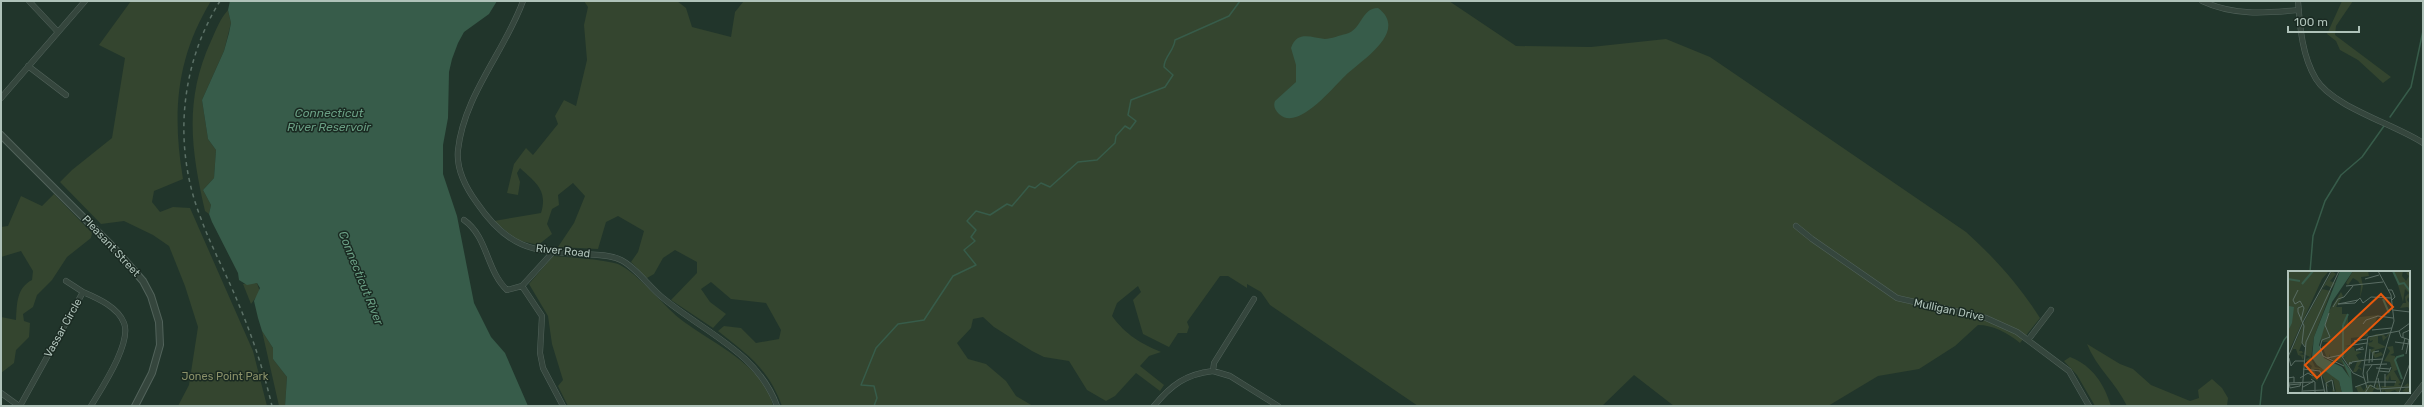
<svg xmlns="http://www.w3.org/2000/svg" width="2424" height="407" font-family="Rubik,sans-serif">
  <rect width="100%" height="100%" fill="#21352b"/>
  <path fill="#34452f" d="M131,1H211C176,58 172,114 183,179L154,191L152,202L160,212L173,207L190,208L253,351L267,406H178L189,385L198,327L185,286L169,246L153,235L124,221L101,224L60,182L72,170L112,138L125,58L99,45Z
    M584,1H677L686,8L692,27L731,37L735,12L743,2L1449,1L1516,46L1591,47L1666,39L1710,57L1966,232C1995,258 2019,285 2040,318L2020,343C2008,333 1993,325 1978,325L1955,346L1919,369L1878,376L1828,406H1674L1634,375L1602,406H1418L1270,305L1261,292L1247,284V288L1228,276H1220L1187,322L1189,327L1187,333H1178L1169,347L1143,334L1133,300L1141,292L1138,286L1117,303L1112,316C1126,335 1140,343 1161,352L1149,356L1140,366L1164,385L1160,391L1136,373L1115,396L1106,401L1087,390L1069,361L1044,357L1032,351L994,327L983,317L973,319L971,328L957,343L968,359L986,364L1006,381L1016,396L1033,406H782C768,368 748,355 718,331L724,326L741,328L756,343L779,339L781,330L766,303L731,299L711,282L701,289L710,302L726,314L713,328L671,300L697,273V262L675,250L663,258L654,274L647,278L631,262L638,252L644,231L618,216L606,222L598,249L558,247L574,223L585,196L573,183L558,195L559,205L552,209L547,224L552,234L538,245L517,240L494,221L541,213C548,190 536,183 520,168L517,173L520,182L518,195L507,193L514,164L526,148L533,155L558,124L555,116L564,100L576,106L587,60L584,25L588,7Z
    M2342,1H2353L2336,26L2335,35L2391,77L2383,83L2358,60L2340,50L2336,41L2327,34Z
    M228,10L231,23L224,51L202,100L208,139L216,150L214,178L203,190L211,205L209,214L205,211C191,150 184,100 211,41C216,30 220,19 228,10Z
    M54,194L92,233L91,238L67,257L52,280L37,295L33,307L23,314L24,321L30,323L29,337L16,350L14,363L1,373V317L16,320C17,305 16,288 32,280L33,271L21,251L1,257V227L8,226L21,196L42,206Z
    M553,256C566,257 612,260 620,265C638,274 662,304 679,318C709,342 764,364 773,406H568L558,386L563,380L552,344L548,316L529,284Z
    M257,283L260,292L251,304L243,284Z
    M262,331L273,348V359L287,377L285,406H279Z
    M2087,344L2120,364L2133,369L2151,385L2190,401L2199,398L2198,390L2212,379L2222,388L2228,398L2227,406H2127C2116,383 2096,367 2087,344Z
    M2070,357C2093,366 2104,384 2111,406H2095L2077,375L2064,361Z"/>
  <path fill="#375c4a" d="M230,1H497L489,14L464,32L458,43L452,59L449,72L448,118L443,145V174L457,216L474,303L491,337L505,353L528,406H285L287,377L273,359V348L262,331L258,318L254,301L260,288L257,283L247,285L239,280L238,273L212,222L209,214L211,205L203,190L214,178L216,150L208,139L202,100L224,51L229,33L231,23L228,10Z
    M1378,8C1410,32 1359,62 1345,76C1334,86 1298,132 1279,114C1275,110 1273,106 1275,101L1296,82V65L1291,48C1297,30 1312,38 1325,39C1331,39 1340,35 1346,34C1362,30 1361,8 1378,8Z"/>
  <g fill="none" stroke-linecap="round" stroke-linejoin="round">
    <path stroke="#375c4a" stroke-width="1.5" d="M2390,117L2411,87L2423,31
      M2310,272L2313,236L2325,201L2341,175L2362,157L2384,126
      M874,406L877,398L874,386L861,385L876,348L898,324L924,320L953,276L976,265L964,250L975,241L971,237L976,230L967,221L976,211L990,215L1007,204L1012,206L1029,186L1035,188L1041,183L1050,187L1078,162L1097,160L1115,143L1116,136L1125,126L1130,129L1136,121L1128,115L1131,100L1165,87L1173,75L1164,67C1164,57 1174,51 1175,40L1229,16L1240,1
      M2260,406L2262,386L2284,340L2289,334"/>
    <g stroke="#52635b" stroke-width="6">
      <path id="minor" d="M29,1L58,32
        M523,1C505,51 464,95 458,150C456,169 466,188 477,203C507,247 531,252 582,254C595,255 609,254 621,260C637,268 649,287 663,298C704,332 758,353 777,406
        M2202,1C2234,16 2265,13 2299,10
        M2298,1C2300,27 2302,56 2316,79C2333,107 2394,124 2423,143
        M28,66L66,95
        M1,98L85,1
        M464,220C488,237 486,270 507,290L522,286L553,252
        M1796,226L1812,239L1897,298L1986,318L2017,332L2069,371L2089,406
        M66,281L83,292
        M522,286L542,316L540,353L543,368L563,406
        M2028,340L2051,310
        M1213,371L1230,376L1278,406
        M1,393L19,406
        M20,406L83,292C97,298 118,307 124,323C132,343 101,389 91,406
        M1154,406C1171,385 1186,374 1213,371L1214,363L1254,299
        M2407,406L2423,385"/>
    </g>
    <g stroke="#52635b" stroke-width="8">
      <path id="tertiary" d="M1,135L114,248L143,281L151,296L159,322L160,345L152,373L135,406"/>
    </g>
    <use href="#minor" stroke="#35463d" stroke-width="5"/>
    <use href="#tertiary" stroke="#35463d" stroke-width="6"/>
    <path stroke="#5c7167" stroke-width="1.5" stroke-dasharray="4 4" stroke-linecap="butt" d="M220,1C180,65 173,146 200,216C211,247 227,275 239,305C253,338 264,372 272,406"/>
  </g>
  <g text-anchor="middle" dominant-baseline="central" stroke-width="3" stroke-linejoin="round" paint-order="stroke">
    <g font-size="11" fill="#afc2b9" stroke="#1a2a22">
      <text transform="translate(111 246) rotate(47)">Pleasant Street</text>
      <text transform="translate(563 251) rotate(6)">River Road</text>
      <text transform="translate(1949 310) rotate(12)">Mulligan Drive</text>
      <text transform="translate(63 328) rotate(-61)">Vassar Circle</text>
    </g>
    <g font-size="11" fill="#8b9169" stroke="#1a2a22">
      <text x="225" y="376">Jones Point Park</text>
    </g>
    <g font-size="12" font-style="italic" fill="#6a9f84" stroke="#1a2a22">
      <text x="329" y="113">Connecticut<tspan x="329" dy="14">River Reservoir</tspan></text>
      <text transform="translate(361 278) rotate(68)">Connecticut River</text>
    </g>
  </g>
  <g transform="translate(2288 271)">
    <rect width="122" height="122" fill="#21352b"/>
    <path d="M0,0H41L34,8L0,82ZM44,0L48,3L42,10L47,12L44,17L38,14L34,18L43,20L26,66L23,87L27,96L37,98L51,110L54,122H45L44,118L48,121L45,108L39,112L41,116L39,115L31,98H26L30,110L24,107L26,102H21L24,95L17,89L22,86L16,83L18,76L14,72L11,80H14L15,82L11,83L16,84L15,89L13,85L10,84L8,78H5L0,88L18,47ZM65,0H80L81,5L73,6L75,15L72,27L73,15L70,10L65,7L60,14L58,12ZM106,0H115L114,5L118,10L121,5L118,2L122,0V29L120,26L119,29L122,33V39L120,36L112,37L115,32H118L117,26L121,22L117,18L115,31ZM53,21L55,25L48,36H54V43H60V52L72,46L90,44L85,57L79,58L80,65L63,67V74L57,75L66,76L67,80L74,81L68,84L71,89L75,88L70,96L73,97L74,100L71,97L68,101H65L69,91H63L62,96L56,87L60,84L54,88L60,97L63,110L54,92L43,88L41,83V86L39,87L34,75H39L41,71H35L32,68L39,43ZM87,60L88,63H95L98,66L101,62V64L95,70L94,65H90V72L98,76L87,79V83L93,81L95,84L87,87L82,79L87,77L81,75L80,72L84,71L85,69L82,70L81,67L88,63ZM105,75L106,82L102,84L107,85L109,99L106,100L113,112L110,113L115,116L120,112L122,116L119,119L122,117V122L114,120L120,115L114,116L110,122L107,119L99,122L96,119L94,122V119L86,118L84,122L70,121L68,116L72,114L76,120L79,114H85L84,117H88L89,112L92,119L99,117H94L93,115H106L108,109H103L102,104L100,110L97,107L104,98L102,91L96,90L102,80L99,76Z" fill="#34452f"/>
    <path d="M52,0H65L44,31L31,74L36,87L54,96L62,107L53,87L63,100L65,122H54L51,110L29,94L24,87L26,66ZM1,35L6,36L4,52L0,60Z" fill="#375c4a"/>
    <path fill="none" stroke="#375c4a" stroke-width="2" d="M105,0L111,13L116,12L122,20M0,8L12,10M14,13L25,0M95,28L101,42M55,54V86M55,54L60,43M114,108L107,89L109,86L116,84"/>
    <path fill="none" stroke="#5a6d64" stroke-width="1" d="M77,8L91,4M58,15L95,11M10,19L5,29L7,33L12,30L16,37L13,49M100,19H104L107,26L104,29M70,29L50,33L67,32L72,27L75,32L83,26L103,27M15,35L10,37V41L16,55L14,72L17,76M45,36L50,28L56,26L65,15M105,39L122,41M41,42L37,54L42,66L34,69L32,76L35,85L39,87L53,84L65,102L76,107M75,53L78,49L90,45L105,47M84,59L104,57M111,60L113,66L122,69M115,67V62L122,59M66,70L79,68M107,71L122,73M65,74L79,72M75,76L68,79L76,78M114,79L117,67M118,83L121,68M0,86L16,49L43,0M1,87L3,95L7,90H16M39,87L56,95M78,89L95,88M84,91L85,81L91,80M81,92L82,78M61,94L62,91L63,93L64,91L78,89M77,94L99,93M88,97L102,98M15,98L32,100L37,122M91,100L101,101L103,96M97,103V116M0,107L6,106V112M12,107L20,102L25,105M90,107L93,122M23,108L27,111V122M80,111L79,101L84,94M0,112L25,111M1,112L2,117L12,115L13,111M0,114L12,113M15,116L26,110M67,116L81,111H108M86,116L106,50L103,24L90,0M79,117L75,103L80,66L111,60L122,52M15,120L36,119M39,121L38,112L44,109L46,120M14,122L18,71L51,0M77,122L82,114L89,118L122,116M111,122L122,92"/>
    <path fill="#e8590c" fill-opacity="0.15" stroke="#e8590c" stroke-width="2" d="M93,23L105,36L29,107L17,94Z"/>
    <rect width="122" height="122" fill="none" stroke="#afc2b9" stroke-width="2"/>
  </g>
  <rect width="2424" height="407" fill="none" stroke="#afc2b9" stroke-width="4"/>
  <path d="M2288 26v6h71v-6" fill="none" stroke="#afc2b9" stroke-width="2"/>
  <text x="2294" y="26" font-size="12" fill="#afc2b9" stroke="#1a2a22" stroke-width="3" paint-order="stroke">100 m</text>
</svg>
